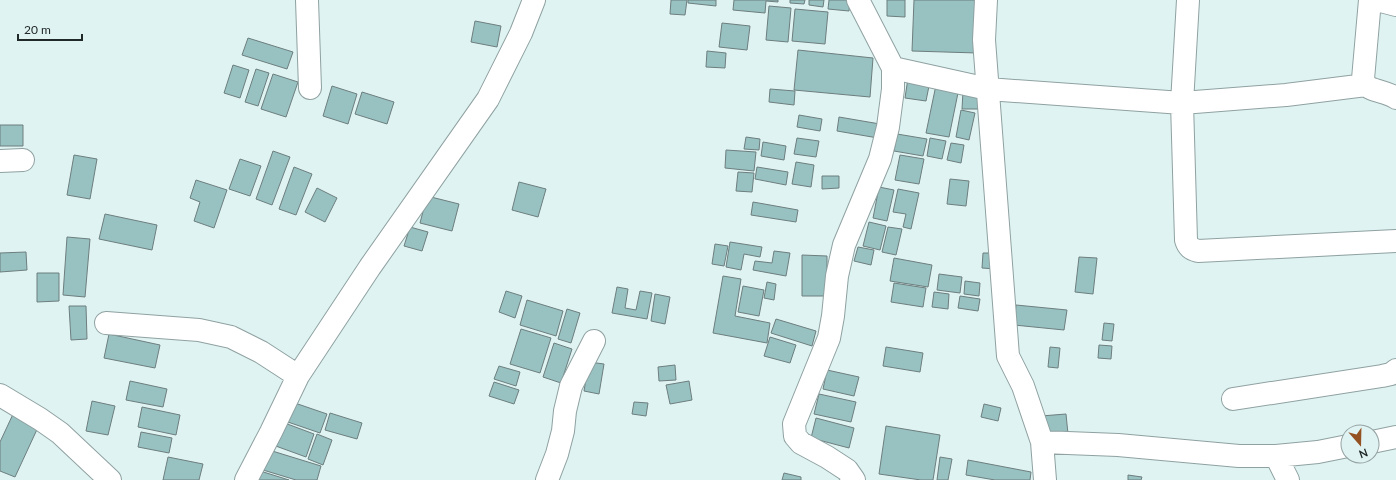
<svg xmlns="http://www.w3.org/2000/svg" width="1396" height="480" font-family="Lato,sans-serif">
	<rect width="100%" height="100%" fill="#e0f3f3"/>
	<path fill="#98c1c2" stroke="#6d7e7e" d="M671 0H687L685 15 670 14Z
		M688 0H716V6L688 3Z
		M734 0H778V2L766 1 765 13 733 10Z
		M790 0H805L804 4 790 3Z
		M809 0H824L823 7 809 5Z
		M829 0H850L849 11 828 9Z
		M887 0H905V17L887 16Z
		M914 0H979L977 53 912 51Z
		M769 6 791 8 788 42 766 40Z
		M795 9 828 12 825 44 792 41Z
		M475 21 501 26 497 47 471 42Z
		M722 23 750 26 747 50 719 47Z
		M248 38 293 52 287 69 242 55Z
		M798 50 873 58 870 97 794 90Z
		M707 51 726 53 725 68 706 67Z
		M233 65 249 70 240 98 224 93Z
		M256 69 269 73 258 106 245 102Z
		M273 74 298 82 286 117 261 109Z
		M908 78 930 81 926 101 905 98Z
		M936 85 959 88 949 137 926 133Z
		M332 86 357 94 348 124 323 116Z
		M770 89 795 91 794 105 769 102Z
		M963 91 980 92V109H962Z
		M362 92 394 102 387 124 355 114Z
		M961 110 975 113 969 140 956 137Z
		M799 115 822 119 820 131 797 127Z
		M839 117 880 124 878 138 837 131Z
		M0 125H23V146H0Z
		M897 134 927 139 923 156 894 151Z
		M746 137 760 139 759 150 744 149Z
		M797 138 819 141 816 157 794 154Z
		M930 138 946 141 942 159 927 156Z
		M763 142 786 146 784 160 761 156Z
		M951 143 964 145 961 163 947 160Z
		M726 150 756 152 754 171 725 168Z
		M273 151 290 157 272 205 256 199Z
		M74 155 97 159 90 199 67 195Z
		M900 155 924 159 919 184 895 180Z
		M240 159 261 166 250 196 229 189Z
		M796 162 814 165 811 187 792 184Z
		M294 167 312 174 296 215 279 209Z
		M757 167 788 172 786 185 755 179Z
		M738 172 754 173 752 192 736 191Z
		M822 176H839V188L822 189Z
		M950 179 969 181 966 206 947 204Z
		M196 180 227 190 214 228 194 221 200 202 190 198Z
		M519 182 546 189 538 217 512 210Z
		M879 187 894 190 887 221 873 218Z
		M317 188 337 198 325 222 305 212Z
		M898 189 919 193 911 229 903 227 906 214 893 212Z
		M427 196 459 204 452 231 420 223Z
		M753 202 798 210 796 222 751 215Z
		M105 214 157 225 152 250 99 239Z
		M869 222 886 226 880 250 863 246Z
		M410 227 428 232 422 251 404 246Z
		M888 227 902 229 896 255 882 252Z
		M67 237 90 239 85 297 63 295Z
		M730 242 762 247 760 257 744 254 741 270 726 267Z
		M715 244 728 246 724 266 712 264Z
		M858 247 874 250 871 265 854 261Z
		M774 251 790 253 786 276 753 270 755 261 772 263Z
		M26 252 27 270 0 272V253Z
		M983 253H996V269L982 268Z
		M802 255 827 256V296H802Z
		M1079 257 1097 258 1093 294 1075 292Z
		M894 258 932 265 928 287 890 281Z
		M37 273H59V301L37 302Z
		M939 274 962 277 960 293 937 290Z
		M723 276 741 279 735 316 770 323 767 343 713 333Z
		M965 281 980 283 979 296 964 294Z
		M767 282 776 284 774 300 764 298Z
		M894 283 926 288 923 307 891 302Z
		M743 286 764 290 759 316 738 312Z
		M617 287 628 289 625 308 636 310 640 291 652 293 647 319 612 313Z
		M506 291 522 296 515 318 499 312Z
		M934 292 949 294 948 309 932 307Z
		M655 294 670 297 665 324 651 321Z
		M960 296 980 299 978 311 958 308Z
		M527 300 563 311 556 336 520 325Z
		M1016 305 1067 310 1064 330 1014 325Z
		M69 306H86L87 339 71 340Z
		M567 309 580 313 571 343 558 339Z
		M776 319 816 331 812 346 771 333Z
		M1104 323 1114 324 1112 341 1102 340Z
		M521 329 551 338 540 373 510 364Z
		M109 334 160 345 155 368 104 358Z
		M770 337 796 345 790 363 764 356Z
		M554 343 572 349 561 383 543 377Z
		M1099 345 1112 346 1111 359 1098 358Z
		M886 347 923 353 920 372 883 366Z
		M1050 347 1060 348 1058 368 1048 367Z
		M589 362 604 364 599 394 584 391Z
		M675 365 676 380 659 381 658 367Z
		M499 366 520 372 516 386 494 379Z
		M827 370 859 377 854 396 823 389Z
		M130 381 167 389 163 407 126 400Z
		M689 381 692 400 670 404 666 385Z
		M494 382 519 390 514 404 489 396Z
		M819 394 856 402 851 422 814 414Z
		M92 401 115 406 108 435 86 431Z
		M289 401 327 414 320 433 282 420Z
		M634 402 648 403 646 416 632 414Z
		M984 404 1001 408 998 421 981 417Z
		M142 407 180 415 176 435 138 427Z
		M14 412 40 423 15 477 0 471V442Z
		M330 413 362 423 357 439 325 430Z
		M1066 414 1068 434 1043 436 1041 416Z
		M816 418 854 428 849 448 811 438Z
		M282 422 314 434 306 457 273 445Z
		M886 426 940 435 933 480H921L879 474Z
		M141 432 172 438 169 453 138 447Z
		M317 434 332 440 323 465 308 459Z
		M269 450 321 466 317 480H296L263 470Z
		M168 457 203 464 199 480H163Z
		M940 457 952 459 948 480H937Z
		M968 460 1031 472 1030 480H995L966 475Z
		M257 470 289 480H254Z
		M784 473 801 477V480H782Z
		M1128 475 1142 477 1141 480H1128Z"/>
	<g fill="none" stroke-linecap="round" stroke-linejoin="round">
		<defs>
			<path id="street" d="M307 0 310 88
				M986 0 984 40 1008 356 1023 386 1042 442 1045 480
				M1188 0 1182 103 1186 240C1188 247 1191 249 1198 251L1396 241
				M1370 0 1363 79C1364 81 1364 83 1366 85 1371 91 1388 92 1396 98
				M1377 0 1396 5
				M893 68 988 89 1182 103 1286 95 1366 85
				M0 161 23 160
				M106 323 199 330 231 337 261 352 298 376
				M0 395 40 419 60 433 110 480
				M1233 399 1382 376 1391 374 1396 370
				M1042 442 1118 445 1239 456H1276L1318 452 1348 446
				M1372 442 1396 437
				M1276 456 1288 480
				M246 480 271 432 298 376 370 267 488 99 521 33 534 0
				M547 480 557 454 563 431 565 411 571 386 594 341
				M854 480 847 470 827 457 801 443 795 436 794 424 829 338 833 316 837 276 844 245 880 159 888 127 893 89V68L858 0"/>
		</defs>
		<use href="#street" stroke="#8fa1a1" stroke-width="24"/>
		<use href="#street" stroke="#fff" stroke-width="22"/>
	</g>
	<g transform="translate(1360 444) rotate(160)"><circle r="19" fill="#e0f3f3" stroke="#94a2a2"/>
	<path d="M0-3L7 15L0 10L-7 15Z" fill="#945121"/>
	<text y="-6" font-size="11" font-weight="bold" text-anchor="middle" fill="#212828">N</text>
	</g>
	<path d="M18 34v6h64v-6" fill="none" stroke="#212828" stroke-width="2"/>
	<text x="24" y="34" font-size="12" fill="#212828" stroke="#e0f3f3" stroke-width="3" paint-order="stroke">20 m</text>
</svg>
